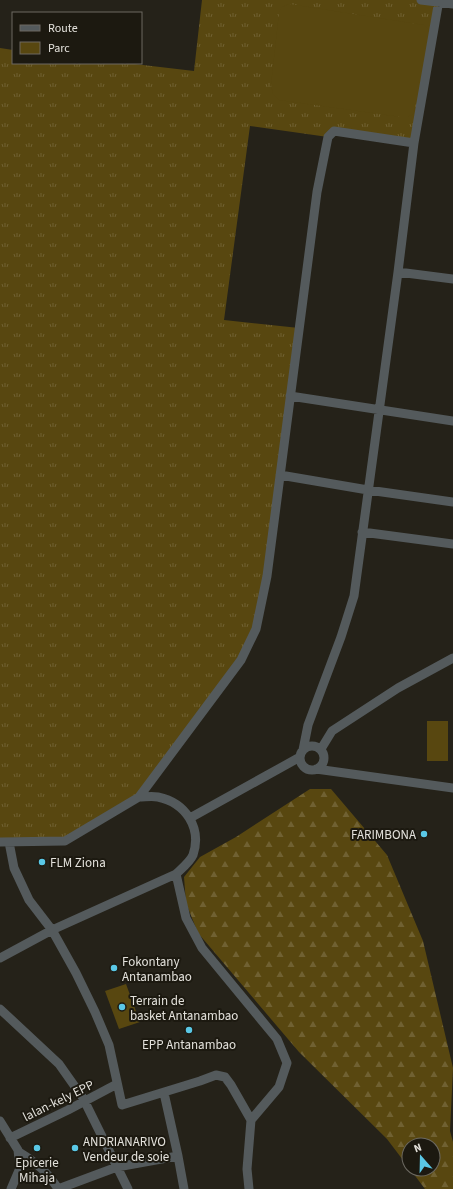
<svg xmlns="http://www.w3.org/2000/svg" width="453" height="1189" font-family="'Source Sans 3',sans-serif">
	<defs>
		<pattern id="grass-tufts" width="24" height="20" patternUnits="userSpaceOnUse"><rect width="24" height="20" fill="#584710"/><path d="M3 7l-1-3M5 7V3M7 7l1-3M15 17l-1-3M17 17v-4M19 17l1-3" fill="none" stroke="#706132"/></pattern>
		<pattern id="forest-firs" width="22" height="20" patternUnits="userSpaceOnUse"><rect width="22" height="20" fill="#584710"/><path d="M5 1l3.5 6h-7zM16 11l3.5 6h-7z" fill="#706132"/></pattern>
	</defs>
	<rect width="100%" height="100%" fill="#252219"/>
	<path fill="url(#grass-tufts)" d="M202 0H421L439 2 414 143 334 131 328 137 250 126 224 320 299 328 256 629 241 660 139 797 65 841 0 842V48L13 50V63H126L194 71Z"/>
	<path fill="url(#forest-firs)" d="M310 789H331L387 855 423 941 453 1068 450 1131 453 1142V1189H425L410 1169H433V1145H409V1168L387 1139 299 1052 198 933 186 903 184 877 200 857 236 837Z"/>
	<path fill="#584710" d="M289 4 424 25 429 30 430 37 424 74 413 114 408 117H401L279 100 273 94 271 85 279 13 282 7Z
		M427 721H448V761H427Z
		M126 984 140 1022 119 1029 105 991Z"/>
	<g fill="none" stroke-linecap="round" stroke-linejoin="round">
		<path stroke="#545a5c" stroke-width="9" d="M421 0 453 4
			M398 272 453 279
			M290 396 453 421
			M280 475 368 490 453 502
			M362 532 453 544
			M300 758a12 12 0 1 1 24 0a12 12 0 1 1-24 0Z
			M321 749 332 731 398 688 453 658
			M303 750 308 725 341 637 354 596 398 272 414 143
			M316 769 453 788
			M139 797C145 797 152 796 158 797 186 803 202 828 193 855 190 862 181 869 176 874L186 918 202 948 277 1039 287 1063 279 1087 251 1120 247 1169 249 1189
			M190 818 300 757
			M0 842 65 841 139 797 241 660 256 629 267 576 317 192 328 137 334 131 414 143 439 0
			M9 842 14 868 29 900 52 930 76 973 95 1012 109 1045 122 1105 200 1081 216 1075 225 1077 231 1085 251 1120
			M0 958 52 930 176 874
			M0 1009 59 1064 83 1098 128 1189
			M164 1093 178 1156 184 1189
			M0 1121 18 1150 20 1168 11 1189
			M10 1138 68 1110 117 1084
			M19 1152C34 1161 49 1173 58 1189
			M58 1189 117 1167 178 1156"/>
	</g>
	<g fill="#5ac8e6" stroke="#1c1910" stroke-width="1.5">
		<circle cx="424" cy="834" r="4"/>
		<circle cx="42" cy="862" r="4"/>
		<circle cx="114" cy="968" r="4"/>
		<circle cx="122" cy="1007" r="4"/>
		<circle cx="189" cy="1030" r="4"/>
		<circle cx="37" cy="1148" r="4"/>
		<circle cx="75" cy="1148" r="4"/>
	</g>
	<g text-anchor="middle" stroke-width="4" stroke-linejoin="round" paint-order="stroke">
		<g font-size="13" fill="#e3e1db" stroke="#1c1910" text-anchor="start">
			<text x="416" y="839" text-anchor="end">FARIMBONA</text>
			<text x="50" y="867">FLM Ziona</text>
			<text x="122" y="966">Fokontany<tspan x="122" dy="15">Antanambao</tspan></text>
			<text x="130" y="1005">Terrain de<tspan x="130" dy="15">basket Antanambao</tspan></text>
			<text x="189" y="1049" text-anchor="middle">EPP Antanambao</text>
			<text x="83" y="1146">ANDRIANARIVO<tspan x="83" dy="15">Vendeur de soie</tspan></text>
			<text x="37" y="1167" text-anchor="middle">Epicerie<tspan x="37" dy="15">Mihaja</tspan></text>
		</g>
		<g font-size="13" fill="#e3e1db" stroke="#1c1910">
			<text transform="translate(58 1100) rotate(-26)" y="5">lalan-kely EPP</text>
		</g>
	</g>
	<rect x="12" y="12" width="130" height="52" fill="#1c1910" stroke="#6c6961"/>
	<rect x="20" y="25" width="20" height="6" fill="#545a5c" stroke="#6c6961"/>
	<text x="48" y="32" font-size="12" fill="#e3e1db">Route</text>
	<rect x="20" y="42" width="20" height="12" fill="#584710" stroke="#6c6961"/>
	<text x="48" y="52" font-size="12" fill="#e3e1db">Parc</text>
	<g transform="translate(421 1157) rotate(340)"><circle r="19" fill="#1c1910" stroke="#6c6961"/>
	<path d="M0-3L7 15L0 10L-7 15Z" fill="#5ac8e6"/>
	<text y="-6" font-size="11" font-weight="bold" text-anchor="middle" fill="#e3e1db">N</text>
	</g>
</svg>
